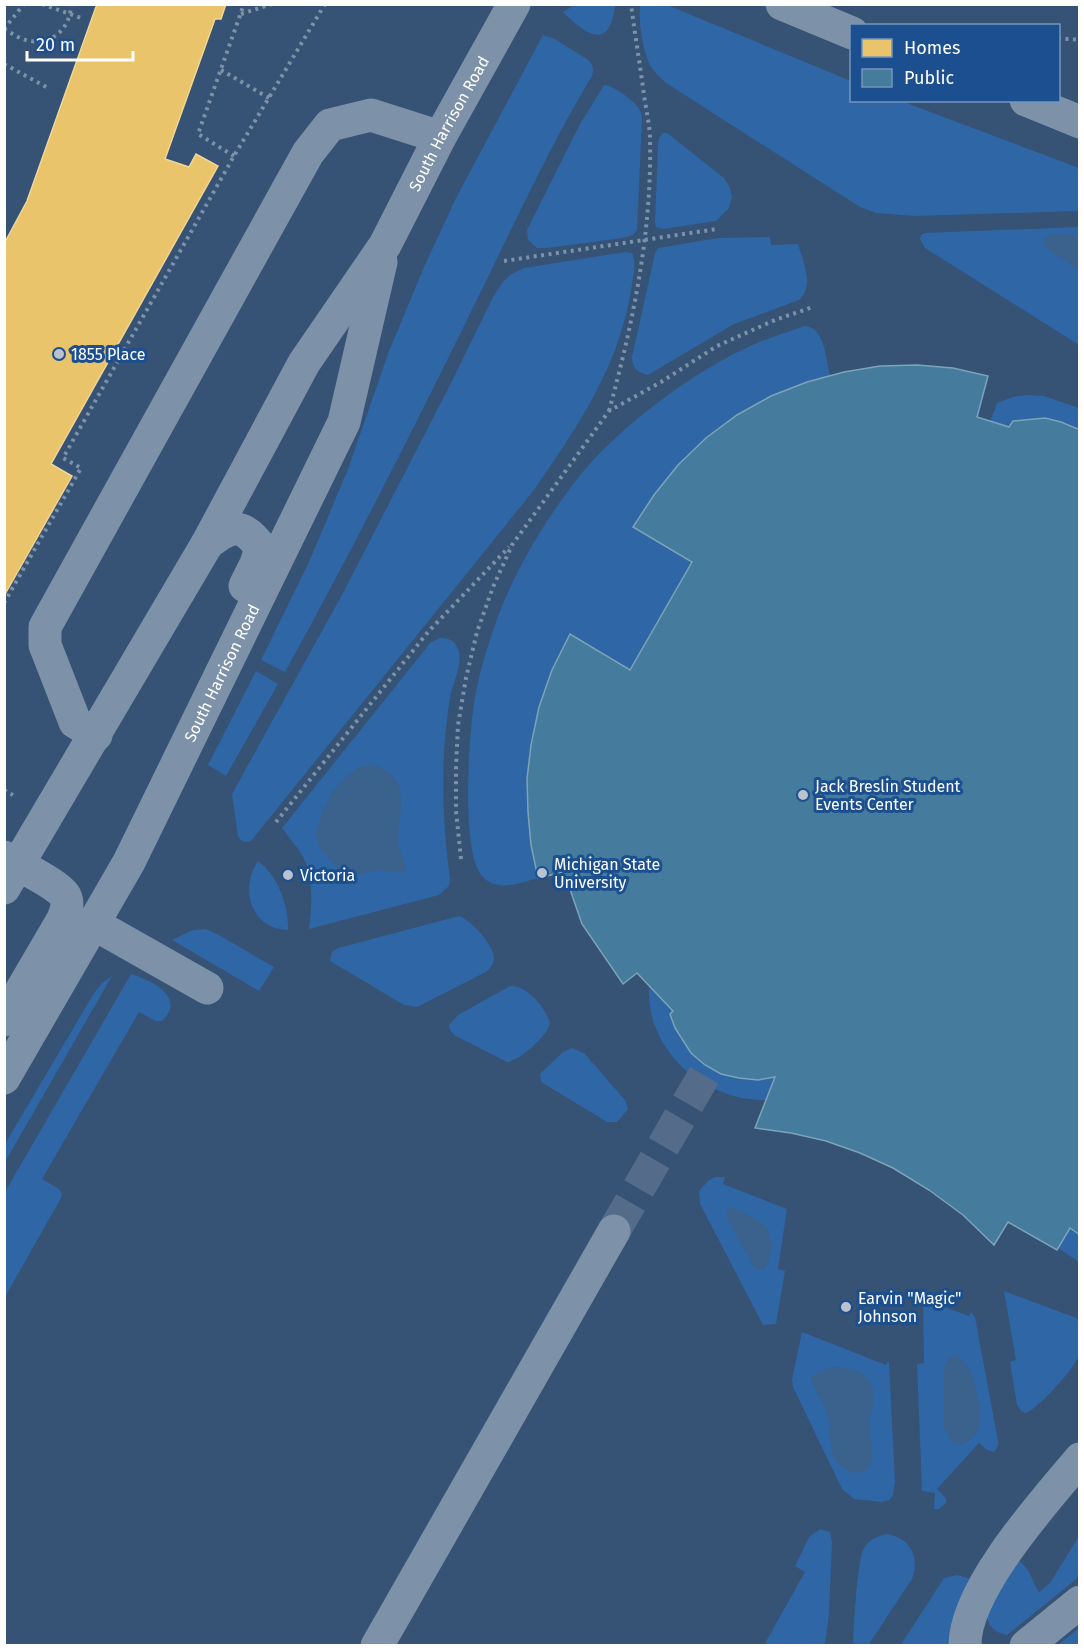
<svg xmlns="http://www.w3.org/2000/svg" width="1084" height="1650" font-family="'Fira Sans',sans-serif">
	<rect width="100%" height="100%" fill="#365274"/>
	<path fill="#2f66a5" d="M576 4 615 5C610 51 587 36 563 12Z
		M640 5H667L851 81 852 100 901 101 1079 168V211L915 216 876 213 860 207 666 83C660 77 654 72 650 65 643 52 638 19 640 5Z
		M543 35 555 39 587 59C593 64 594 68 592 76 544 156 506 242 464 326 407 442 348 558 285 672L261 660 309 562 348 469 389 351 424 267 456 198Z
		M604 85C613 85 636 102 640 110 641 112 642 117 642 120L637 230 633 235 623 238 547 248H537L528 240 527 230 580 124Z
		M663 133H667L724 178 730 188 732 197 729 208 716 221 664 229 656 227 655 222 658 144 659 138Z
		M1079 227V345L925 248 920 239 921 235 924 233Z
		M770 237 771 245 798 244C803 262 815 286 799 300L734 324 648 375C638 373 632 368 632 357L655 253 658 248 718 238Z
		M625 252 632 253C637 262 633 275 632 285 620 365 579 425 534 490L251 841C245 843 242 842 238 837L232 794 238 783 343 593 452 381 492 299 502 283 511 274 524 268Z
		M804 326C825 326 826 360 830 376 739 400 683 449 633 526L692 562 630 670 570 635C525 722 519 783 538 878 520 883 497 893 482 876 461 852 469 742 473 710 477 680 486 650 496 622 514 572 542 525 574 483 615 429 694 370 757 343 772 337 788 332 804 326Z
		M1028 395 1044 396 1079 408V430C1059 417 1036 417 1014 421L1009 427 990 422 997 403 1013 397Z
		M440 638C448 638 455 640 458 649 464 663 452 684 450 698 440 759 442 819 450 879L449 886 439 895 309 929C312 904 314 878 302 855 296 845 288 837 282 828L431 642Z
		M256 671 278 684 226 776 208 765Z
		M258 861C278 875 289 907 288 930 251 930 239 888 258 861Z
		M459 916C471 920 496 947 494 960 493 965 490 968 486 972L417 1007 404 1005 330 961 332 952 338 948Z
		M206 929 217 934 274 967 259 991 172 940 193 930Z
		M131 974C152 980 187 998 162 1021H155L139 1012 42 1179 59 1189 62 1194 61 1198 5 1297V1192Z
		M112 976 5 1162V1144L94 993 102 983Z
		M510 986C527 985 546 1008 550 1023 548 1036 519 1061 507 1062L454 1035 450 1030 449 1025 458 1015Z
		M649 987 673 1011 670 1015C687 1063 725 1085 775 1077L766 1100C704 1101 646 1051 649 987Z
		M572 1048 584 1053 625 1100 628 1109 617 1122H607L541 1082 540 1074 543 1071 563 1052Z
		M715 1177H725L723 1184 787 1209 778 1269 785 1271 776 1324 763 1325 700 1204 699 1191 708 1181Z
		M1070 1228 1079 1235V1262L1058 1248Z
		M1004 1291 1079 1319C1080 1330 1081 1342 1080 1353 1077 1366 1039 1408 1026 1413L1021 1411 1017 1405 1010 1362 1016 1360Z
		M923 1299 969 1316 971 1312 975 1317 998 1441V1446L994 1452 987 1450 979 1443 937 1489 946 1498V1503L939 1509H934L935 1493 922 1491 917 1364 924 1363Z
		M802 1332 886 1365 888 1361 889 1362 895 1481 893 1496 889 1500 882 1502 854 1499 842 1489 793 1387 792 1379Z
		M820 1529 830 1532 832 1542 829 1614 825 1645H764L805 1572 795 1566 809 1537Z
		M887 1534C911 1538 920 1558 912 1579L869 1644 855 1645 853 1642C854 1624 857 1560 864 1548 870 1539 877 1536 887 1534Z
		M1079 1536V1577L1007 1635C993 1632 986 1625 987 1611L1015 1560C1029 1564 1032 1581 1039 1592L1050 1583Z
		M957 1575 971 1579 952 1645 900 1646 944 1578Z
		M1079 1628V1645H1058Z"/>
	<path fill="#3b618d" d="M1052 234 1079 235V270L1051 252 1044 244 1045 238Z
		M375 765C381 769 391 773 395 779 407 798 397 820 398 841 399 852 406 861 406 873L377 870 359 875 336 866 319 847 316 834 322 812 334 789 358 767Z
		M731 1207C751 1217 773 1222 771 1248 770 1257 769 1264 763 1270H758L753 1265 727 1218 728 1208Z
		M956 1356C968 1363 972 1374 975 1387 981 1411 987 1431 962 1445L952 1442 944 1427V1367L950 1357Z
		M833 1367C854 1368 874 1372 874 1399 874 1406 870 1413 869 1421 869 1435 881 1479 853 1472 846 1470 839 1465 835 1459 828 1445 831 1428 827 1414 823 1402 816 1392 811 1381L812 1376 818 1372Z"/>
	<path fill="#e9c46a" stroke="#f0d697" stroke-width="1.5" d="M97 4H226L221 19H215L165 159 189 167 196 154 218 166 51 464 72 476 4 596V244L27 201Z"/>
	<path fill="#457b9d" stroke="#7da3ba" stroke-width="1.5" d="M917 365 953 368 988 376 977 417 1009 427 1013 421 1045 418 1061 422 1080 430V1235L1070 1228 1057 1250 1008 1222 994 1245 963 1215 929 1190 893 1168 860 1153 826 1141 791 1133 755 1128 775 1077 758 1080 739 1078 721 1074 705 1065 691 1053 675 1028 670 1014 673 1011 637 973 623 984 582 924 564 872 538 878 531 845 528 812 527 779 531 745 539 707 552 670 570 634 630 670 692 562 633 527 654 495 678 465 706 438 737 415 771 396 807 382 844 372 880 366Z"/>
	<g fill="none" stroke-linecap="round" stroke-linejoin="round">
		<path stroke="#546c89" stroke-width="33" stroke-dasharray="33 16" stroke-linecap="butt" d="M614 1231 709 1067"/>
		<path stroke="#7d92a8" stroke-width="4" stroke-dasharray="3 4.5" stroke-linecap="butt" d="M42 4 84 19
			M241 14 272 4
			M4 29C13 34 21 40 31 41 54 45 71 26 71 4
			M4 29 24 4
			M1058 38 1080 40
			M4 64 50 89
			M221 70 269 98
			M234 156 198 134 244 4
			M504 261 717 229
			M609 411C633 323 652 232 650 140 650 125 646 110 644 95 640 65 635 35 631 4
			M4 603 81 468 63 458 234 156 325 4
			M4 790 13 795
			M276 822 428 632 509 547
			M461 859 456 811V768L458 725 466 678 477 632 493 587 512 545 609 411 661 382 717 346 775 320 813 307"/>
		<g stroke="#7d92a8" stroke-width="33">
			<path d="M782 4 852 33"/>
			<path d="M1026 100 1080 122"/>
			<path d="M207 544C230 526 242 521 261 548L256 564 245 586"/>
			<path d="M96 735 75 722 45 645V627L308 153 330 125 371 115 440 137"/>
			<path d="M4 857C16 864 61 886 65 896 69 904 66 911 63 919L4 1020"/>
			<path id="s1" d="M4 888 207 544 304 363 385 245 440 137 514 4"/>
			<path d="M94 924 207 988"/>
			<path id="s2" d="M4 1078 129 862 344 422 381 262"/>
			<path d="M377 1646 614 1231"/>
			<path d="M965 1646C964 1590 1044 1502 1080 1459"/>
			<path d="M1026 1646 1080 1602"/>
		</g>
	</g>
	<g fill="#b9c2ce" stroke="#1b4f8f" stroke-width="2">
		<circle cx="59" cy="354" r="6"/>
		<circle cx="803" cy="795" r="6"/>
		<circle cx="542" cy="873" r="6"/>
		<circle cx="288" cy="875" r="6"/>
		<circle cx="846" cy="1307" r="6"/>
	</g>
	<g text-anchor="middle" stroke-width="6" stroke-linejoin="round" paint-order="stroke">
		<g font-size="16" fill="#fff" stroke="#1b4f8f">
			<text dy="6" stroke="none"><textPath href="#s1" startOffset="885">South Harrison Road</textPath></text>
			<text dy="6" stroke="none"><textPath href="#s2" startOffset="460">South Harrison Road</textPath></text>
		</g>
		<g font-size="16" fill="#fff" stroke="#1b4f8f" text-anchor="start">
			<text x="71" y="360">1855 Place</text>
			<text x="815" y="792">Jack Breslin Student<tspan x="815" dy="18">Events Center</tspan></text>
			<text x="554" y="870">Michigan State<tspan x="554" dy="18">University</tspan></text>
			<text x="300" y="881">Victoria</text>
			<text x="858" y="1304">Earvin "Magic"<tspan x="858" dy="18">Johnson</tspan></text>
		</g>
	</g>
	<rect width="1084" height="1650" fill="none" stroke="#ffffff" stroke-width="12"/>
	<rect x="850" y="24" width="210" height="78" fill="#1b4f8f" stroke="#7695bc" stroke-width="1.5"/>
	<rect x="862" y="39" width="30" height="18" fill="#e9c46a" stroke="#7695bc" stroke-width="1.5"/>
	<text x="904" y="54" font-size="18" fill="#ffffff">Homes</text>
	<rect x="862" y="69" width="30" height="18" fill="#457b9d" stroke="#7695bc" stroke-width="1.5"/>
	<text x="904" y="84" font-size="18" fill="#ffffff">Public</text>
	<path d="M27 51v9h106v-9" fill="none" stroke="#ffffff" stroke-width="3"/>
	<text x="36" y="51" font-size="18" fill="#ffffff" stroke="#1b4f8f" stroke-width="4.5" paint-order="stroke">20 m</text>
</svg>
